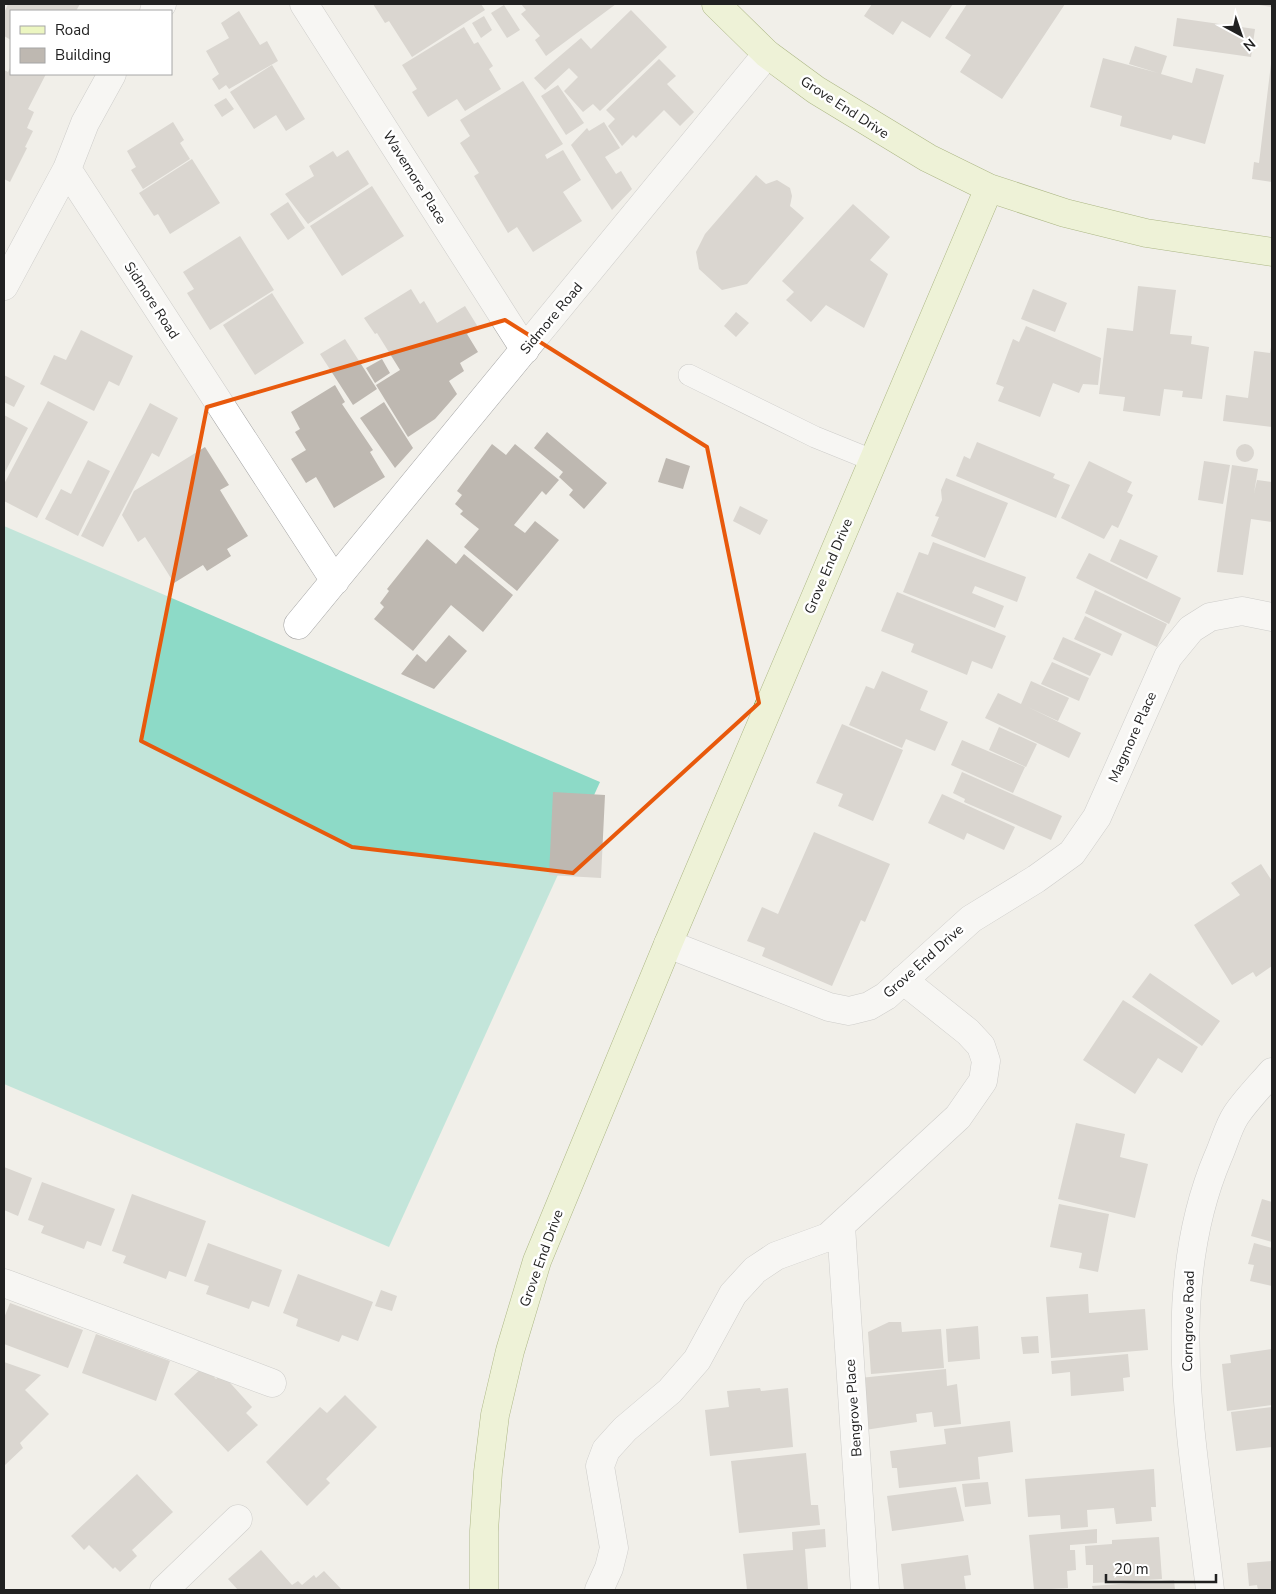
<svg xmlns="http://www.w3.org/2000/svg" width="1276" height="1594" font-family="'Nunito Sans',sans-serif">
	<rect width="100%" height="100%" fill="#f1efe9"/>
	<path fill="#8ddac7" d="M4 526 600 782 389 1247 4 1084Z"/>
	<path fill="#beb8b1" d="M8 4H80L76 11H11V40L4 36V13Z
		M373 4H481L485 10 412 57 389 21 385 23Z
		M521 4H616L546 56 535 40 540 36 521 14 526 10Z
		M872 4H953L930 38 902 21 893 35 864 16Z
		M967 4H1065L1002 99 960 72 971 55 945 38Z
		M1259 4H1272V7L1259 5Z
		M504 5 520 30 507 38 491 13Z
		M631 10 667 47 600 111 593 104 583 112 564 91 578 77 569 68 545 90 534 78 581 38 591 49Z
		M239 11 260 45 267 41 278 61 229 89 226 85 219 90 212 79 219 74 206 51 229 38 221 23Z
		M484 16 492 30 481 38 472 23Z
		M1177 18 1255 29 1251 57 1173 46Z
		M464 27 474 44 478 42 493 66 489 69 501 89 465 111 457 99 428 117 412 92 417 89 402 65Z
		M1135 46 1167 56 1161 74 1192 83 1196 68 1224 75 1205 144 1173 135 1171 140 1120 126 1122 116 1090 107 1103 58 1158 73 1129 64Z
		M659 59 676 76 667 84 694 112 680 126 664 110 636 138 633 135 622 146 608 126 615 119 606 110Z
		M1271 64H1272V182L1252 179 1254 162 1259 163Z
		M272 65 305 119 286 131 276 115 254 129 230 92Z
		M11 66V74H46L28 109 34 112 27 128 33 131 25 147 27 148 10 182 4 179V70L8 72Z
		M523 81 563 144 545 155 547 159 563 150 581 180 563 192 582 221 533 252 517 227 508 233 474 176 479 173 460 143 470 136 460 120Z
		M558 85 584 123 566 135 541 96Z
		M226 98 234 109 222 117 214 105Z
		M173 122 184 140 180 143 190 159 143 189 131 170 136 167 127 151Z
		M604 122 620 148 605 157 616 174 621 171 632 189 612 210 571 145 587 128 589 131Z
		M348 150 369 184 308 224 285 194 314 176 309 166 333 151 337 157Z
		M192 159 220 203 170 234 158 214 154 216 139 193Z
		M756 175 766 184 777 180 790 188 792 196 790 206 804 218 747 284 722 290 699 269 696 252 705 234Z
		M372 186 404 236 342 276 310 226Z
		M288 202 305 228 288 240 270 214Z
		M853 204 890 237 870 260 888 274 864 328 826 305 811 322 786 300 794 292 782 281Z
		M240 236 274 290 210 330 187 293 194 289 183 272Z
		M1138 286 1176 290 1170 334 1192 336 1191 344 1209 347 1202 399 1182 397 1183 391 1164 389 1160 416 1123 411 1125 397 1099 394 1107 328 1133 331Z
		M411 289 420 304 424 301 437 323 465 306 478 327 467 334 478 352 460 363 464 371 449 381 457 394 435 419 408 437 376 385 400 370 377 333 375 334 364 318Z
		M1033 289 1067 303 1055 332 1021 319Z
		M272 293 304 343 255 375 223 325Z
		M736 312 749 323 736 337 724 326Z
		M1026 326 1101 358 1098 385 1083 384 1079 393 1053 383 1040 417 998 401 1004 387 996 384 1013 339 1019 342Z
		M81 330 133 356 119 386 109 381 94 411 40 384 54 355 66 360Z
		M345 339 377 389 353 405 320 354Z
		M1271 347 1272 427 1223 421 1226 395 1248 398 1254 351 1270 353Z
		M382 359 390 373 375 383 366 368Z
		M4 375 25 386 14 407 4 402Z
		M335 385 345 402 342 404 373 450 370 452 385 477 334 508 316 477 306 483 291 459 306 450 295 432 300 429 291 412Z
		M48 401 88 422 37 518 4 501V484Z
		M384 402 413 448 395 468 360 418Z
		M150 403 178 418 159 457 152 453 103 547 81 536Z
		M4 415 28 428 4 474Z
		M547 432 607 483 584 509 569 495 573 490 559 477 563 472 534 448Z
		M977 442 1055 474 1053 478 1070 485 1056 518 956 476 964 456 970 459Z
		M1236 453a9 9 0 1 1 18 0a9 9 0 1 1-18 0Z
		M492 444 506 455 515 444 559 480 546 495 542 491 514 525 525 533 535 521 559 540 517 591 464 547 479 529 460 514 463 511 455 504 462 495 457 491Z
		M205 447 229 485 220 490 248 536 227 549 231 556 207 571 203 565 174 583 145 537 138 542 122 515 134 491Z
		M666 458 690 466 683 489 658 482Z
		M88 460 110 471 78 536 45 519 61 489 71 494Z
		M1089 461 1132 482 1127 492 1133 495 1118 528 1112 525 1104 539 1061 518Z
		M1204 461 1230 465 1223 504 1198 500Z
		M1232 465 1258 469 1254 493 1257 480 1272 482V522L1251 519 1243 575 1217 572Z
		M946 478 1008 503 985 558 931 536 939 517 935 516 942 500 941 490Z
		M740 506 768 520 760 535 733 521Z
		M427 539 456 564 464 554 513 595 483 632 451 605 413 651 374 619 384 607 380 603 389 591 387 589Z
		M1120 539 1158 556 1147 579 1110 561Z
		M933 542 1026 577 1017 602 975 586 972 593 1004 606 995 628 903 592 919 552 928 555Z
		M1089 553 1181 598 1169 624 1076 578Z
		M1095 590 1167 624 1157 647 1085 613Z
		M897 592 1006 636 992 669 972 661 967 675 911 652 914 644 881 631Z
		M1085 616 1122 634 1112 656 1074 639Z
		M449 635 467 651 434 689 401 674 417 654 426 662Z
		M1063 637 1101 654 1090 676 1053 659Z
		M1052 662 1089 678 1079 701 1041 684Z
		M882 671 928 691 920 710 948 722 935 751 906 739 902 748 849 725 866 686 874 689Z
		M1031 681 1069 698 1058 721 1028 707 1081 733 1069 758 985 718 998 693 1021 704Z
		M842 724 903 750 873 821 838 806 843 794 816 783Z
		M999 727 1037 744 1026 767 989 750Z
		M962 740 1025 767 1013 793 951 765Z
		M962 772 1062 816 1051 840 964 802 965 799 953 793Z
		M553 792 605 795 601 878 549 875Z
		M942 794 1015 827 1004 850 967 833 964 840 928 823Z
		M814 832 890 864 865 922 861 920 832 986 762 956 765 948 747 941 762 907 778 914Z
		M1261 864 1272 881V966L1256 977 1253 972 1232 985 1194 925 1240 895 1231 883Z
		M1150 973 1220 1021 1202 1046 1132 997Z
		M1123 1000 1198 1047 1182 1073 1158 1058 1135 1094 1083 1060Z
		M1076 1123 1125 1134 1120 1157 1148 1164 1135 1218 1058 1199Z
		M4 1167 32 1178 18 1216 4 1210Z
		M42 1182 115 1209 101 1246 87 1241 84 1249 41 1233 44 1226 28 1220Z
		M132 1194 206 1221 186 1277 169 1271 166 1279 123 1263 126 1256 112 1251Z
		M1262 1199 1272 1202V1242L1251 1236Z
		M1059 1204 1109 1214 1098 1272 1079 1268 1082 1253 1050 1247Z
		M208 1243 282 1270 269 1307 252 1301 249 1309 206 1294 209 1286 194 1281Z
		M1254 1243 1272 1248V1286L1250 1281 1254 1265 1248 1264Z
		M298 1274 373 1302 358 1341 342 1335 339 1342 296 1326 298 1319 283 1313Z
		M381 1290 397 1296 392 1311 375 1306Z
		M1088 1294 1089 1313 1145 1309 1148 1350 1051 1358 1046 1297Z
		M10 1303 83 1330 68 1368 4 1344V1318Z
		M889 1322H901L902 1332 941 1329 944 1368 871 1374 868 1332Z
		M978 1326 980 1359 948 1362 946 1329Z
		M96 1334 170 1361 156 1401 82 1373Z
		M1038 1336 1039 1353 1023 1354 1021 1337Z
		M1272 1349V1405L1227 1411 1222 1364 1231 1363 1230 1355Z
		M1128 1354 1130 1377 1123 1378 1124 1391 1071 1396 1070 1372 1052 1374 1051 1361Z
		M4 1362 41 1375 25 1390 49 1414 20 1443 23 1448 4 1466Z
		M204 1366 216 1379 222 1374 252 1407 246 1413 258 1425 228 1452 174 1394Z
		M946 1369 947 1386 957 1384 961 1424 934 1427 932 1412 916 1414 917 1422 865 1430 860 1378Z
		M760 1388 761 1391 788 1388 793 1447 710 1456 705 1410 729 1407 727 1391Z
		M345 1395 377 1427 326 1479 330 1483 307 1506 266 1462 320 1407 327 1413Z
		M1272 1407V1447L1236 1451 1231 1412Z
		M1010 1421 1013 1452 978 1457 980 1479 899 1488 897 1468H892L890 1451 946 1444 944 1429Z
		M806 1453 811 1505H818L820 1525 739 1533 731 1461Z
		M1154 1469 1156 1507H1151L1152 1521 1116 1524 1114 1508 1087 1510 1088 1527 1061 1529 1060 1515 1028 1517 1025 1479Z
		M137 1474 173 1512 132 1550 137 1556 120 1572 115 1567 113 1569 89 1545 84 1550 71 1536Z
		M988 1482 991 1504 965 1507 962 1484Z
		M956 1487 964 1521 892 1531 887 1496Z
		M825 1529 826 1547 805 1549 808 1590H747L743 1554 793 1550 792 1532Z
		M1097 1529V1543L1070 1545V1550H1075L1076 1570 1067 1571 1068 1588 1034 1590 1029 1535Z
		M1159 1537 1162 1579 1093 1583V1565H1086L1085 1546 1112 1544V1540Z
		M261 1550 292 1585 298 1581 302 1585 314 1575 316 1578 324 1571 342 1590H238L228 1579Z
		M968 1555 971 1575 964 1576 966 1590H904L901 1564Z
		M1272 1561V1590H1258L1257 1585 1249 1586 1247 1563Z
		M1174 1580 1175 1590H1093L1092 1586Z"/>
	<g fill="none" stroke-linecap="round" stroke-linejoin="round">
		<defs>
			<path id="lane" d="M689 375 815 437 872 460"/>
			<path id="street" d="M304 4 525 350
				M154 11 162 4
				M67 169 335 581
				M4 286 67 169 85 123 112 74
				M298 625 767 54
				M668 944 829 1007 849 1011 869 1006 886 996 971 919 1036 879 1072 853 1097 817 1168 657 1191 629 1210 617 1242 611 1272 617
				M841 1226 865 1590
				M4 1283 272 1383
				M164 1590 238 1519
				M599 1590 609 1568 614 1548 600 1466 606 1450 625 1429 670 1391 697 1360 733 1294 755 1270 776 1256 828 1237 958 1117 983 1081 986 1061 981 1046 968 1032 903 980
				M1210 1590C1194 1448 1160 1294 1218 1157 1224 1144 1228 1127 1236 1115 1246 1100 1260 1086 1272 1072"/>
			<path id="secondary" d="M716 4 767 54 816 90 928 158 989 188 1065 213 1146 233 1272 252
				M484 1590V1531L488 1472 495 1415 510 1351 537 1261 668 944 989 188"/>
		</defs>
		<use href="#lane" stroke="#a5a5a5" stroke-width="22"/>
		<use href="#street" stroke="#a5a5a5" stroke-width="29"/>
		<use href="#secondary" stroke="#5a740d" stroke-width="29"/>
		<use href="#lane" stroke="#fff" stroke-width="21"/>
		<use href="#street" stroke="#fff" stroke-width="28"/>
		<use href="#secondary" stroke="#ecf6c1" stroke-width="28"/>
	</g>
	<path d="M0 0H1276V1594H0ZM505 320 707 447 759 703 573 873 352 847 141 741 207 407Z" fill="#f1efe9" fill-opacity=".55" fill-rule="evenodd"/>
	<path fill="none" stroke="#e8590c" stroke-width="4" stroke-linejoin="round" d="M505 320 707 447 759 703 573 873 352 847 141 741 207 407Z"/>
	<g text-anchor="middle" stroke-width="5" stroke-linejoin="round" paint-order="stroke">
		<g font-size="14" fill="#212121" stroke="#fff">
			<text transform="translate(845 107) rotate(33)" y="5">Grove End Drive</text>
			<text transform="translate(415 177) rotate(58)" y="5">Wavemore Place</text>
			<text transform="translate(152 300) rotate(57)" y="5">Sidmore Road</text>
			<text transform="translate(551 318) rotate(-50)" y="5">Sidmore Road</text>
			<text transform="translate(828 566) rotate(-67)" y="5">Grove End Drive</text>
			<text transform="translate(1132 737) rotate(-66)" y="5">Magmore Place</text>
			<text transform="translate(923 961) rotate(-42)" y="5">Grove End Drive</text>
			<text transform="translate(541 1258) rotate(-70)" y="5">Grove End Drive</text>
			<text transform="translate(1188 1321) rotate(-89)" y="5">Corngrove Road</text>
			<text transform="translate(853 1408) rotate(-94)" y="5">Bengrove Place</text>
		</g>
	</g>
	<rect width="1276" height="1594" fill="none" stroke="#212121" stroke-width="10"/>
	<rect x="10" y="10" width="162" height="65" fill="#ffffff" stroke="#a6a6a6"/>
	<rect x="20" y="26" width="25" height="8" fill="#ecf6c1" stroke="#a6a6a6"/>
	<text x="55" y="35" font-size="15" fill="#212121">Road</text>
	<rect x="20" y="48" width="25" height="15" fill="#beb8b1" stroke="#a6a6a6"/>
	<text x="55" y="60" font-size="15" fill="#212121">Building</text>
	<g transform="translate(1241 35) rotate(140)" stroke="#ffffff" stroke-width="4" paint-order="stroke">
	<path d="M0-4L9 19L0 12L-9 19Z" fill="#212121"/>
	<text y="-8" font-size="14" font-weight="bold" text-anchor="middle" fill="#212121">N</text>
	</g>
	<path d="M1106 1574v8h110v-8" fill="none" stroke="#212121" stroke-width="2.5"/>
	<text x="1114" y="1574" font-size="15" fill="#212121" stroke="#ffffff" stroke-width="4" paint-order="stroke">20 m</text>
</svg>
